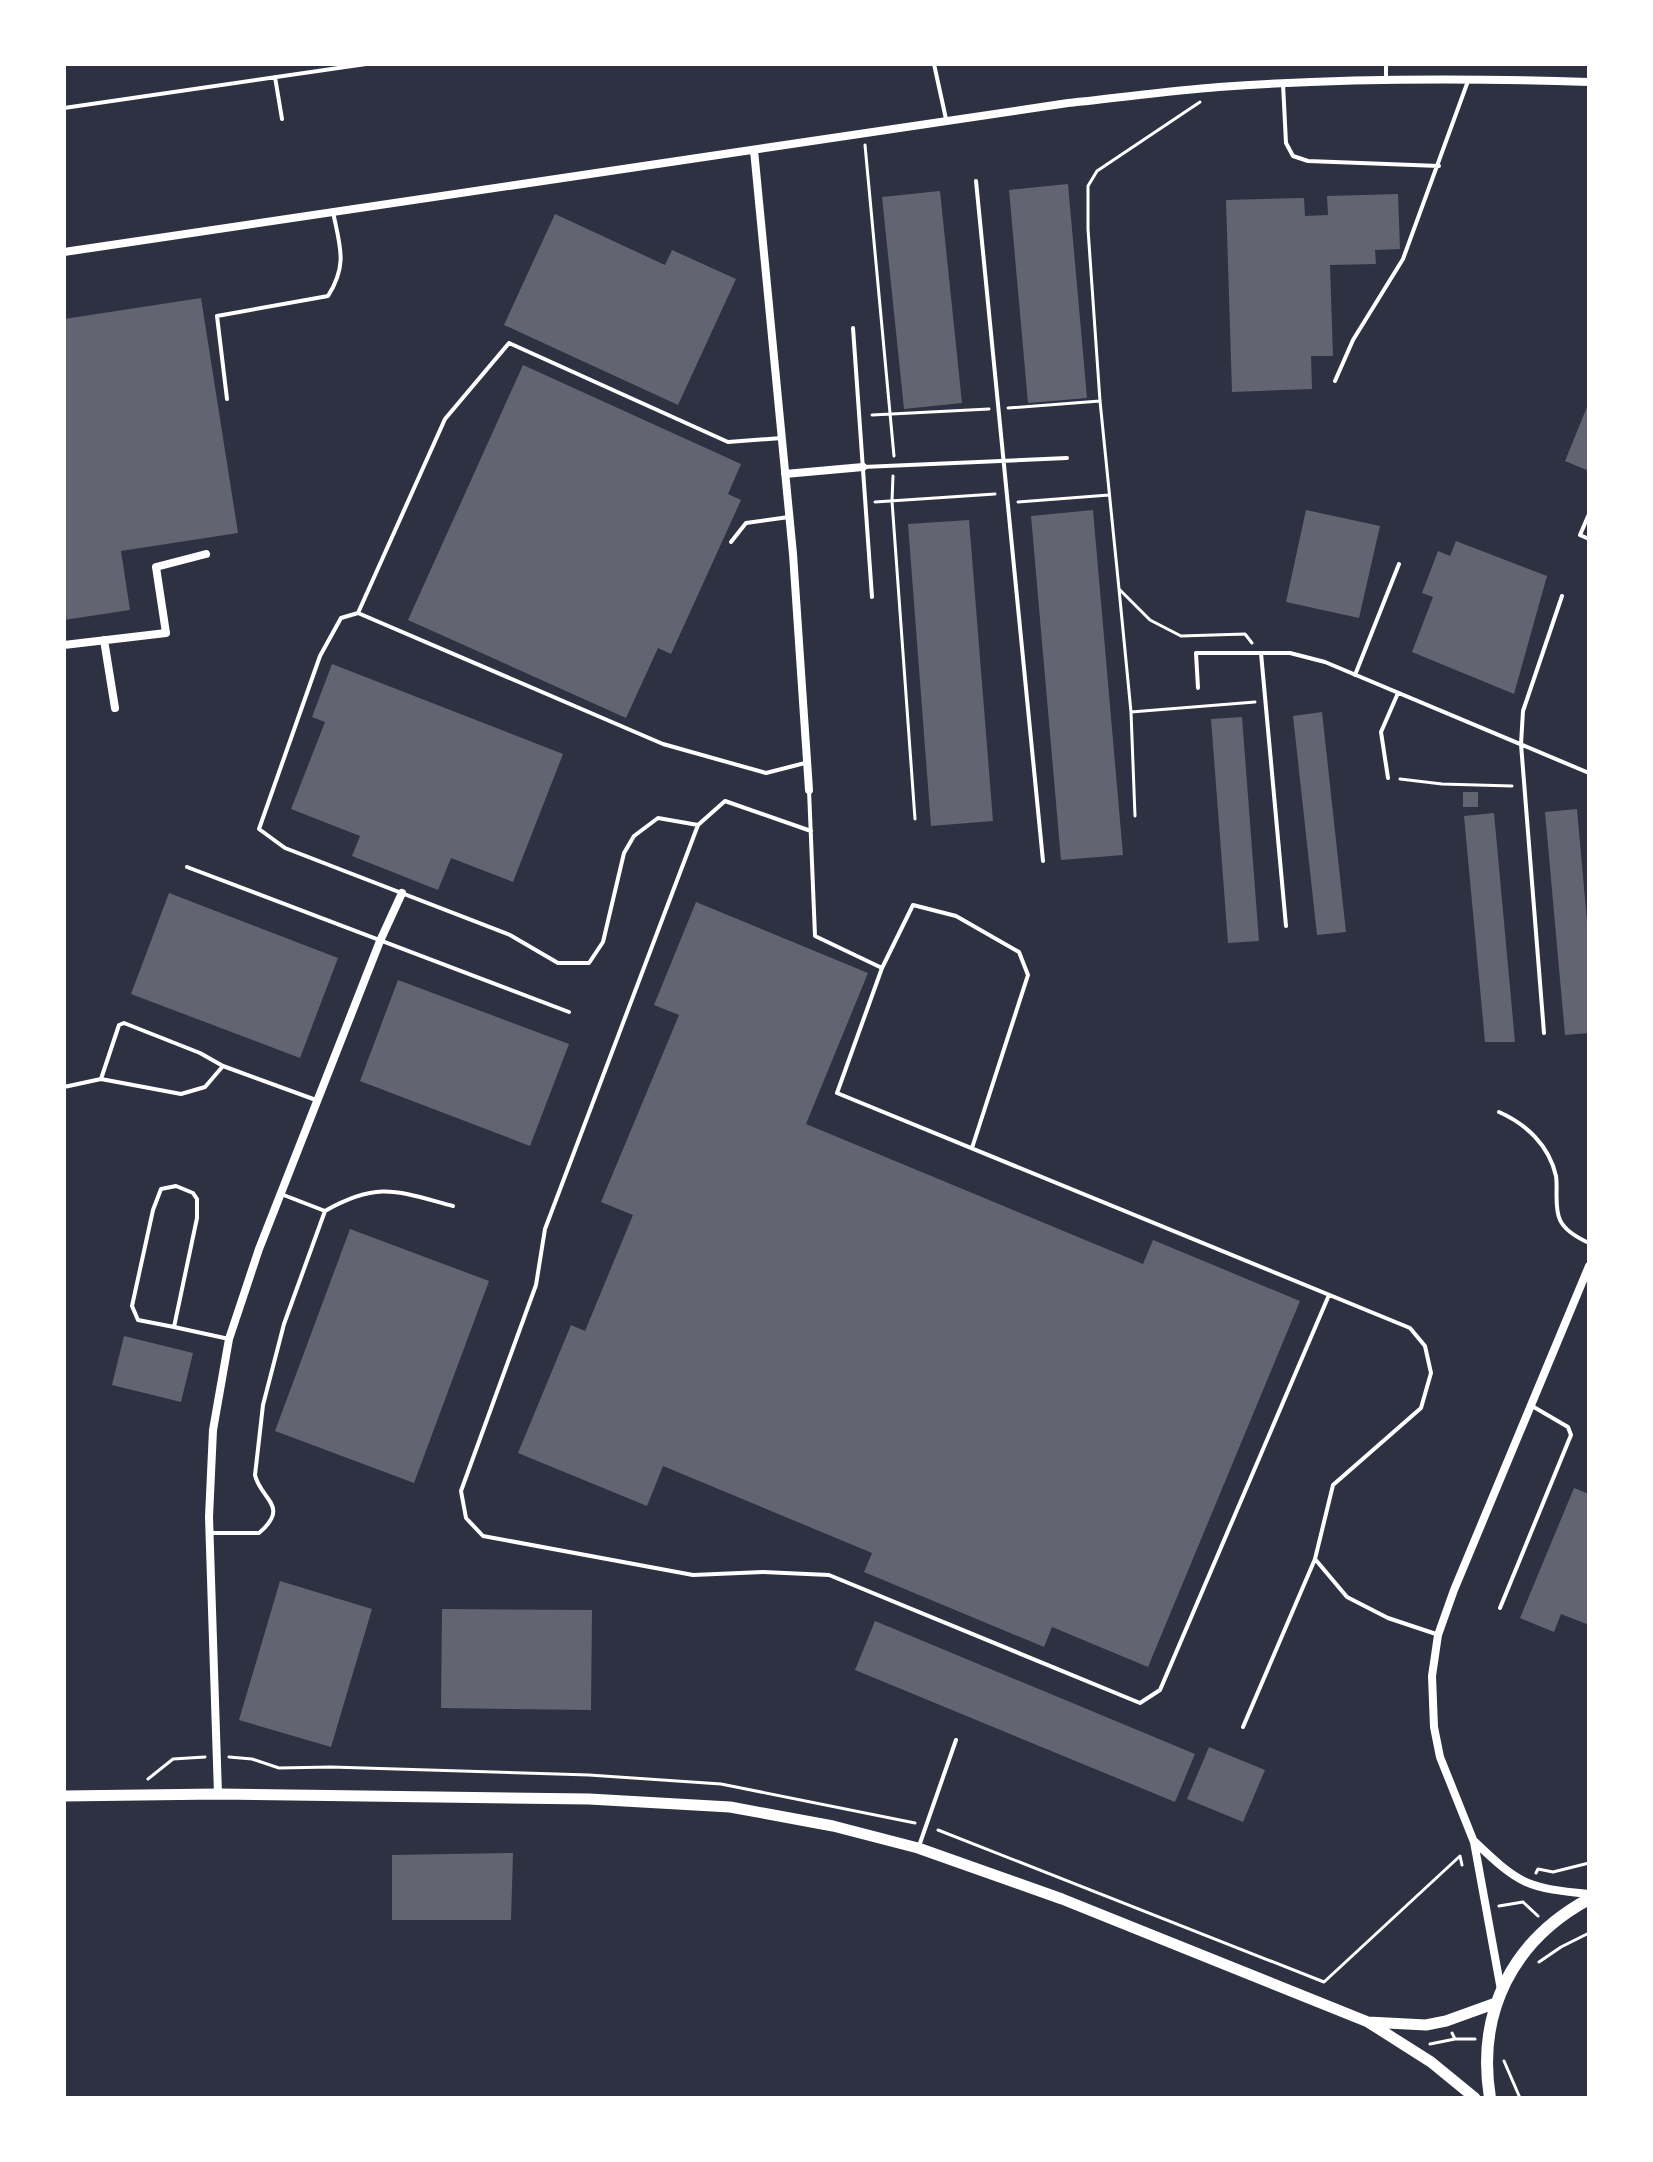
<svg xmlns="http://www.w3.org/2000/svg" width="1653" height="2162" font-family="'Public Sans',sans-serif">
	<rect width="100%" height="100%" fill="#2d3142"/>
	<path fill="#626471" d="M1068 184 1087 398 1028 403 1009 190Z
		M940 191 962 403 904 409 882 197Z
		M1398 194 1400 249 1375 250 1376 264 1330 265 1333 356H1311L1312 389 1232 392 1226 200 1304 198 1305 216 1328 215 1327 196Z
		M555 214 665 265 672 250 736 279 678 405 504 325Z
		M201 298 238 533 121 551 130 610 64 620V319Z
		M523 365 741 464 728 494 741 500 671 654 658 648 626 718 408 620Z
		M1589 402V471L1565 461Z
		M1093 510 1123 855 1061 860 1031 516Z
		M1306 510 1380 526 1359 618 1286 602Z
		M969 520 993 821 931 826 908 524Z
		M1456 541 1547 576 1514 694 1412 652 1433 597 1422 593 1438 551 1450 556Z
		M332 664 563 754 513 882 451 858 438 890 352 856 360 836 291 809 325 722 312 717Z
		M1322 712 1346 932 1317 935 1293 716Z
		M1242 717 1259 941 1228 943 1211 719Z
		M1463 792H1478V807H1463Z
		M1577 809 1589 944V1033L1565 1035 1545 812Z
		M1494 813 1515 1042H1485L1464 816Z
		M169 893 338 958 300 1058 131 994Z
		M696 902 868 973 806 1124 1143 1264 1153 1240 1300 1301 1148 1667 1052 1627 1044 1647 864 1572 872 1553 663 1466 647 1506 518 1453 571 1325 585 1331 633 1215 601 1202 679 1015 654 1005Z
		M398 980 569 1044 530 1146 360 1081Z
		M350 1229 489 1281 414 1483 275 1431Z
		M124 1336 193 1353 181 1402 112 1385Z
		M1574 1488 1589 1494V1625L1561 1614 1554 1632 1520 1618Z
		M280 1581 372 1609 331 1747 239 1720Z
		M442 1609 592 1610 591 1710 441 1708Z
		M875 1621 1195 1754 1175 1802 855 1670Z
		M1209 1747 1265 1770 1243 1822 1187 1799Z
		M513 1853 511 1920H392V1855Z"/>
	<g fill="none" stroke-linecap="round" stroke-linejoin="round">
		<path stroke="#fff" stroke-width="3" d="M1200 102 1097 171 1088 186V229L1100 401 1119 589 1150 620 1181 636 1245 634 1252 643
			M865 145 894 456
			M1008 408 1100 401
			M872 415 989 409
			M893 476 892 501 915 819
			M875 502 995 494
			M1018 502 1109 495
			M1119 589 1131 712 1255 702
			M1131 712 1135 816
			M1400 779 1442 784 1512 786
			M229 1757 252 1759 279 1768 331 1767 589 1775 721 1784 915 1823
			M148 1779 173 1759 205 1757
			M938 1830 1324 1982 1460 1856 1462 1865
			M1536 1873 1538 1869 1553 1872 1589 1863
			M1523 1902 1538 1916
			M1499 1906 1523 1902
			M1539 1962 1561 1947 1589 1933
			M1455 2039H1475
			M1430 2044 1455 2039 1452 2033
			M1504 2061 1520 2098"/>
		<path stroke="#fff" stroke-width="4" d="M934 64 946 119
			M1386 64V80
			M275 77 282 119
			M1283 84 1286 143 1293 156 1308 161 1439 166
			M64 108 366 64
			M976 181 1043 861
			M853 328 872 597
			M1335 381 1353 340 1403 259 1468 81
			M227 399 217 316 328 296C348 264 340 247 333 212
			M782 438 728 442 509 343 445 419 358 613 663 744 766 773 805 763
			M863 467 1067 458
			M1589 514 1580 535 1589 539
			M731 542 746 523 789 517
			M358 613 341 618 320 656 259 829 285 848 510 935 558 963H589L603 942 624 853 634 836 658 818 698 825
			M1261 653 1286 926
			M1355 675 1399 564
			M1198 688 1196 653H1290L1325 662 1589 773
			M1388 778 1381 732 1398 693
			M809 790 815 936 882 968 837 1093 1410 1328 1425 1346 1431 1373 1421 1408 1333 1485 1315 1559 1347 1597 1388 1618 1436 1634
			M811 831 725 801 698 825 545 1229 536 1285 461 1491 466 1518 483 1536 693 1575 763 1572 829 1575 1140 1703 1160 1690 1329 1295
			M187 867 569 1012
			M882 968 913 905 956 916 1019 952 1028 975 972 1148
			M1544 1033 1521 744 1523 711 1562 596
			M223 1066 205 1087 181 1094 101 1079 119 1025 124 1023 200 1053 223 1066 316 1100
			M64 1087 101 1079
			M1499 1112C1526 1124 1549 1145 1556 1176 1558 1189 1554 1207 1560 1220 1565 1231 1578 1238 1589 1243
			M325 1211C378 1181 397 1191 453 1206
			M174 1327 138 1320 132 1306 153 1210 161 1189 176 1186 193 1193 197 1199V1218L174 1327 229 1339
			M212 1533H259C291 1506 260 1499 255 1475L263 1405 284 1324 325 1211 281 1194
			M1500 1608 1571 1435 1568 1427 1532 1406
			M1243 1727 1315 1559
			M919 1846 956 1740"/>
		<path stroke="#fff" stroke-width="8" d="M754 150 793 554 809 790
			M64 252 1068 103C1118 98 1168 91 1219 87 1342 78 1466 78 1589 82
			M785 474 863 467
			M104 640 115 708
			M64 645 166 633 156 567 206 554
			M218 1794 209 1517 213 1430 229 1339 259 1249 380 941 402 893
			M1475 1842C1520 1885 1527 1888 1589 1894
			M1501 1990 1474 1842 1440 1757 1434 1727 1432 1676 1438 1635 1454 1590 1589 1266"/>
		<path stroke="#fff" stroke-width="11" d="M64 1796 218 1794 589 1799 730 1807 833 1826 918 1848 1062 1899 1368 2022 1431 2062 1475 2098
			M1368 2022 1426 2025 1446 2021 1496 2003"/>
		<path stroke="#fff" stroke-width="12" d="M1490 2098C1476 2012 1513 1940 1589 1899"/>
	</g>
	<rect width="1653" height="2162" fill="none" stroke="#ffffff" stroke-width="132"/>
</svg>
